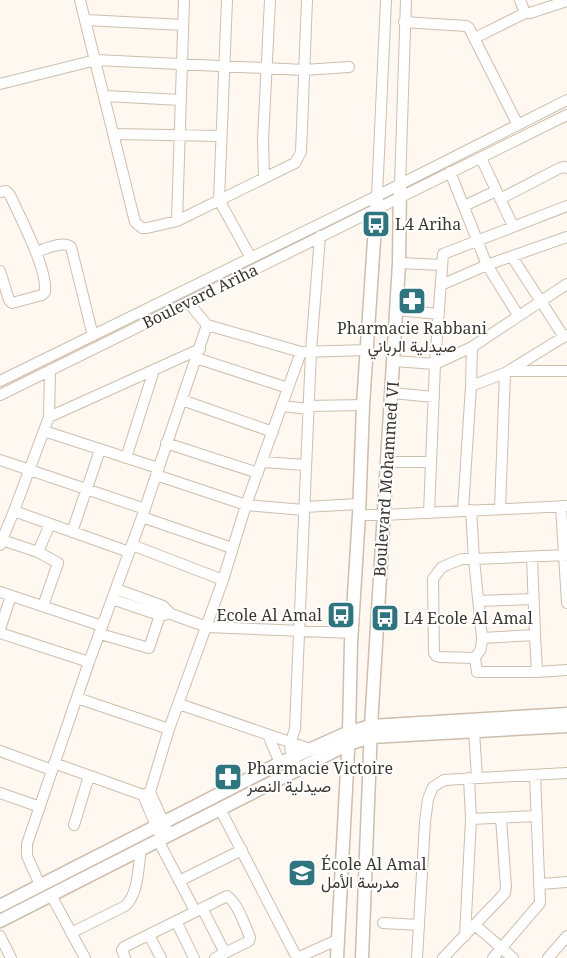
<svg xmlns="http://www.w3.org/2000/svg" width="567" height="958" font-family="'Noto Serif',Vazirmatn,serif">
	<rect width="100%" height="100%" fill="#fef8f0"/>
	<g fill="none" stroke-linecap="round" stroke-linejoin="round">
		<defs>
			<path id="minor" d="M80 0 135 222 142 228H147L177 221 295 163 301 152 307 0
				M227 0 219 200 251 258
				M520 0 525 13H530L567 1
				M86 20 183 25
				M404 22 466 26 469 28 518 125
				M475 38 525 13
				M0 84 96 60 304 70 349 67
				M105 96 181 100
				M114 134 221 136
				M481 158 513 226
				M450 172 487 265 518 315
				M264 178 263 140 270 0
				M400 185 406 0
				M0 192 6 191 10 195C20 217 48 270 45 292L42 295 12 303 9 300 0 271
				M377 196 386 0
				M500 199 560 168 565 167 567 168
				M464 206 496 191
				M177 221 184 0
				M36 252C46 249 63 240 71 247L93 336
				M512 257 564 337
				M399 263 442 265
				M441 285 487 265 567 237
				M396 310 439 314
				M207 325 301 352 367 350
				M196 358 288 388
				M394 361 435 364 472 347 567 284
				M509 371H567
				M0 381 377 196 567 100
				M471 386 505 373 567 335
				M392 393 434 397
				M0 395 567 115
				M182 400 273 432
				M282 406 309 409
				M309 406 363 405
				M49 417 200 349
				M44 431 158 468
				M166 443 258 473
				M126 458 154 370
				M0 460 145 509
				M262 462 306 465
				M387 462H431
				M156 475 246 505 304 510
				M561 506 567 603
				M304 507 359 504
				M500 509 505 373
				M463 510 471 386 472 347
				M471 510 474 559 567 555
				M14 511 129 552
				M429 513 435 364 443 254 567 206
				M359 515H383L567 506
				M142 517 232 548
				M72 532 100 450
				M2 540 38 552
				M0 545 14 511 49 417 50 370
				M132 545 223 580
				M116 589 163 606 171 614 207 627 352 633
				M0 592 102 626
				M112 599 159 615H165
				M479 601 533 599
				M43 606 58 563 38 552 50 524
				M0 629 11 596
				M0 633 89 662
				M100 634 149 648 163 606
				M482 638 481 649 475 658 477 672H537L535 635
				M475 658 440 657 436 656 434 653 433 579 441 568 449 564 462 559H474L482 638 535 635 532 557
				M537 672 567 670
				M77 698 169 729
				M179 704 310 749
				M474 731 477 778
				M268 735 280 763
				M0 751 52 770
				M54 763 143 795 150 792
				M297 769C289 750 288 748 295 729L311 351 320 236
				M0 793 40 807
				M143 795 159 833
				M220 809 297 958 337 940
				M471 819 537 816
				M74 825 89 776
				M169 835 150 792 169 729 223 580 246 505 301 352
				M158 840 195 911
				M179 881 242 850
				M540 884 567 882
				M40 885 27 856V844L89 662 142 517 207 325 188 302
				M51 895 85 958
				M202 908 225 953
				M176 921 194 958
				M383 923 418 925
				M469 926 475 925 513 958
				M71 933 125 906C139 894 138 866 141 849
				M149 935 161 958
				M0 936 11 958
				M465 936 471 819 469 778
				M125 958 122 950 124 947 227 896C239 905 244 924 250 937L249 941 215 958
				M417 958 425 822 428 799 433 787 444 780 567 773
				M443 958 505 893 506 887 501 818
				M493 958 540 903 535 775
				M548 958 567 936"/>
			<path id="major" d="M0 906 280 763 349 732 371 726 567 714
				M0 921 348 744 371 737 567 726
				M337 958 349 732 351 643 359 515 363 405 377 196
				M362 958 371 726 399 263 400 185"/>
		</defs>
		<use href="#minor" stroke="#cebeac" stroke-width="12"/>
		<use href="#major" stroke="#cebeac" stroke-width="15"/>
		<use href="#minor" stroke="#fff" stroke-width="10"/>
		<use href="#major" stroke="#fff" stroke-width="12"/>
	</g>
	<defs>
		<symbol id="bus-square" viewBox="-11 -11 22 22"><rect x="-9" y="-9" width="18" height="18" rx="4" fill="#2d757f" stroke="#fff"/><path d="M-5-6H5V4H4V6H2V4H-2V6H-4V4H-5ZM-3.5-4V0h7V-4ZM-3.5 1.2v1.5H-2V1.2ZM2 1.2v1.5H3.5V1.2Z" fill="#fff"/></symbol>
		<symbol id="pharmacy-square" viewBox="-11 -11 22 22"><rect x="-9" y="-9" width="18" height="18" rx="4" fill="#2d757f" stroke="#fff"/><path d="M-2-6h4v4h4v4h-4v4h-4v-4h-4v-4h4Z" fill="#fff"/></symbol>
		<symbol id="school-square" viewBox="-11 -11 22 22"><rect x="-9" y="-9" width="18" height="18" rx="4" fill="#2d757f" stroke="#fff"/><path d="M0-5L7-2L0 1L-7-2ZM-4 1L0 2.5L4 1V4Q0 6-4 4Z" fill="#fff"/></symbol>
	</defs>
	<g fill-rule="evenodd">
		<use href="#bus-square" x="360" y="208" width="32" height="32"/>
		<use href="#pharmacy-square" x="396" y="285" width="32" height="32"/>
		<use href="#bus-square" x="325" y="599" width="32" height="32"/>
		<use href="#bus-square" x="369" y="602" width="32" height="32"/>
		<use href="#pharmacy-square" x="212" y="761" width="32" height="32"/>
		<use href="#school-square" x="286" y="857" width="32" height="32"/>
	</g>
	<g text-anchor="middle" stroke-width="4" stroke-linejoin="round" paint-order="stroke">
		<g font-size="16" fill="#3b352e" stroke="#fff" text-anchor="start">
			<text x="395" y="230">L4 Ariha</text>
			<text x="412" y="334" text-anchor="middle">Pharmacie Rabbani<tspan x="412" dy="18">صيدلية الرباني</tspan></text>
			<text x="322" y="621" text-anchor="end">Ecole Al Amal</text>
			<text x="404" y="624">L4 Ecole Al Amal</text>
			<text x="247" y="774">Pharmacie Victoire<tspan x="247" dy="18">صيدلية النصر</tspan></text>
			<text x="321" y="870">École Al Amal<tspan x="321" dy="18">مدرسة الأمل</tspan></text>
		</g>
		<g font-size="16" fill="#3b352e" stroke="#fff">
			<text transform="translate(200 296) rotate(-26)" y="6">Boulevard Ariha</text>
			<text transform="translate(386 479) rotate(-86)" y="6">Boulevard Mohammed VI</text>
		</g>
	</g>
</svg>
